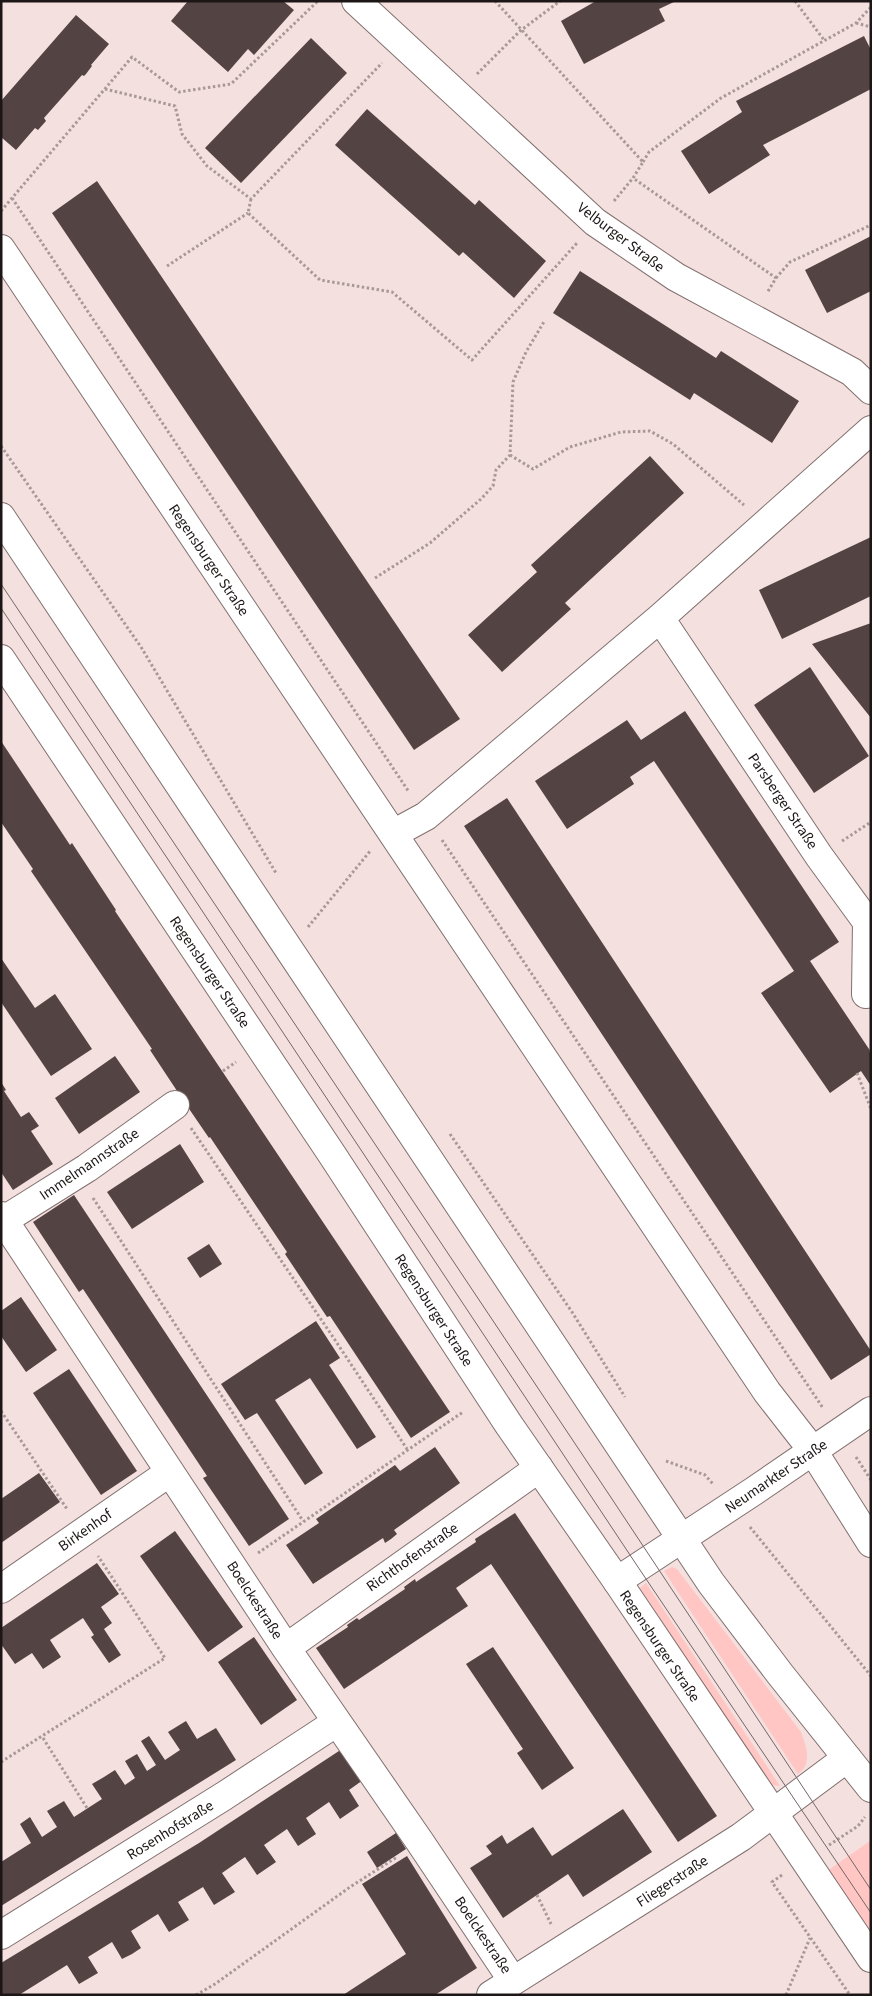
<svg xmlns="http://www.w3.org/2000/svg" width="872" height="1996" font-family="'Source Sans 3',sans-serif">
	<rect width="100%" height="100%" fill="#f4e0df"/>
	<path fill="#ffc6c4" d="M672 1567 677 1569 801 1732C806 1746 813 1763 798 1774L664 1571Z
		M646 1583 780 1786 770 1785 640 1588Z
		M870 1841 871 1842V1935L827 1871Z"/>
	<path fill="#534343" d="M188 1H283L294 10 254 55 248 49 228 72 171 21Z
		M596 1H676L659 9 665 21 584 64 561 21Z
		M76 15 109 44 91 65 92 66 86 74 84 76 82 75 44 118 46 121 38 130 35 128 16 150 1 137V101Z
		M864 36 871 50V89L763 145 770 155 709 194 681 151 742 112 736 101Z
		M311 38 347 73 241 183 205 148Z
		M367 109 475 205 479 200 546 261 514 298 463 252 459 256 335 145Z
		M97 181 460 719 414 750 52 213Z
		M871 236V291L827 313 805 270Z
		M580 271 716 358 721 351 799 401 772 443 694 393 690 400 553 313Z
		M650 456 684 493 565 603 571 609 502 672 468 635 537 572 531 565Z
		M871 537V596L782 639 759 590Z
		M871 623V718L812 644Z
		M810 667 869 756 814 793 754 705Z
		M685 711 839 942 810 961 871 1052V1086L861 1071 830 1093 761 993 794 971 654 761 630 777 634 784 567 829 535 781 627 720 641 740Z
		M1 741 70 845 72 843 116 910 115 911 450 1412 411 1438 330 1316 327 1317 285 1254 287 1252 210 1137 209 1138 183 1100 150 1050 152 1049 31 871 33 869 1 822Z
		M507 798 871 1351V1354L831 1380 464 826Z
		M1 958 35 1008 55 994 92 1049 51 1076 1 1002Z
		M115 1056 140 1092 79 1134 55 1098Z
		M1 1082 6 1090 4 1091 21 1117 29 1112 39 1126 31 1131 53 1164 13 1190 1 1172Z
		M180 1144 204 1182 132 1229 107 1192Z
		M74 1195 289 1519 249 1546 203 1478 207 1476 83 1289 79 1292 33 1222Z
		M209 1244 222 1264 200 1278 187 1258Z
		M21 1297 57 1350 26 1372 1 1336V1311Z
		M316 1321 340 1358 329 1365 376 1437 357 1449 310 1378 275 1400 323 1473 305 1485 257 1413 245 1420 221 1384Z
		M69 1369 137 1471 101 1495 33 1393Z
		M435 1447 460 1483 394 1530 397 1534 391 1539 385 1543 383 1538 313 1584 286 1545 319 1523 316 1519 395 1465 400 1471Z
		M39 1473 60 1502 1 1543V1499Z
		M515 1513 717 1816 678 1842 491 1564 456 1588 468 1606 344 1689 316 1648 348 1627 347 1625 357 1618 359 1620 405 1589 404 1587 415 1579 416 1582 476 1542 475 1539Z
		M175 1531 243 1627 208 1652 140 1556Z
		M97 1563 119 1594 101 1607 112 1623 104 1629 121 1655 109 1663 91 1637 94 1635 83 1618 50 1640 61 1657 43 1669 32 1653 15 1664 1 1644V1628Z
		M254 1637 297 1700 261 1725 218 1662Z
		M493 1647 574 1768 542 1790 517 1753 523 1749 466 1664Z
		M186 1721 197 1739 216 1728 236 1760 1 1906V1862L31 1843 20 1824 30 1817 42 1837 57 1827 47 1811 64 1801 74 1817 102 1799 92 1784 104 1777 115 1770 125 1785 135 1778 125 1761 137 1754 147 1771 156 1765 141 1741 149 1736 165 1760 180 1750 168 1732Z
		M342 1749 363 1780 349 1790 359 1806 340 1819 329 1802 306 1818 316 1834 298 1846 287 1829 264 1845 276 1862 257 1875 245 1857 222 1873 235 1892 214 1905 203 1887 178 1902 189 1920 169 1932 158 1914 131 1931 141 1948 132 1954 122 1959 112 1942 88 1957 98 1973 79 1984 67 1965 19 1995H1V1963L199 1843Z
		M623 1809 652 1852 583 1897 568 1874 503 1918 470 1868 492 1854 486 1846 502 1835 507 1844 533 1827 552 1856Z
		M396 1833 406 1849 377 1868 367 1852Z
		M407 1856 477 1968 435 1995H343L406 1954 362 1884Z"/>
	<g fill="none" stroke-linecap="round" stroke-linejoin="round">
		<defs>
			<path id="minor" d="M356 1 595 222 676 277 852 372 871 390
				M1 249 767 1392 813 1451 871 1543
				M660 618 819 856 867 922 866 994
				M393 834 426 816 660 618 871 430
				M1 1216 286 1648 420 1842 513 1981
				M1 1222 87 1168 175 1105
				M617 1581 754 1491 871 1411
				M1 1589 170 1472
				M286 1648 539 1468
				M1 1935 224 1796 337 1722
				M491 1995 741 1837 847 1758"/>
			<path id="major" d="M1 517 711 1583 780 1674 871 1788
				M1 659 331 1153 509 1425 617 1581 871 1958"/>
		</defs>
		<use href="#minor" stroke="#81706f" stroke-width="30"/>
		<use href="#major" stroke="#81706f" stroke-width="30"/>
		<path stroke="#a89998" stroke-width="3" stroke-dasharray="2.5 2.5" stroke-linecap="butt" d="M495 1 643 162 633 178 776 278 767 293
			M795 1 824 40
			M856 23 871 27
			M477 74 520 31 560 1
			M105 89 175 106 182 134 207 166 251 199 382 63
			M643 162 649 152 721 98 856 23 871 7
			M12 198 409 792
			M251 199 248 213 320 280 392 292 472 360 577 243
			M614 201 633 178
			M1 211 132 57 179 92 231 84 318 1
			M167 266 248 213
			M776 278 790 262 871 225
			M1 446 141 647 276 873
			M510 455 533 469 570 447 621 432 650 431 673 444 744 505
			M375 578 430 543 481 499 493 486 496 470 510 455 513 382 526 352 545 320
			M442 840 823 1408
			M842 841 871 822
			M308 927 371 850
			M870 1052 871 1051
			M223 1071 236 1062
			M857 1073 871 1109
			M191 1128 333 1337 407 1449
			M450 1134 572 1312 625 1397
			M93 1198 303 1521
			M1 1411 67 1509
			M856 1457 871 1480
			M666 1461 705 1475 713 1484
			M750 1527 871 1676
			M258 1553 463 1412
			M43 1738 87 1808
			M1 1762 165 1658 98 1556
			M829 1845 858 1826 865 1817
			M782 1875 772 1882 850 1995
			M537 1895 551 1924
			M196 1995 215 1984 350 1887 397 1857
			M786 1995 810 1938"/>
		<use href="#minor" stroke="#fff" stroke-width="28"/>
		<use href="#major" stroke="#fff" stroke-width="28"/>
		<path stroke="#736767" stroke-width="1" d="M1 584 610 1496 871 1890
			M1 608 638 1567 871 1913"/>
	</g>
	<g text-anchor="middle" stroke-width="5" stroke-linejoin="round" paint-order="stroke">
		<g font-size="15" fill="#1d1616" stroke="#fff">
			<text transform="translate(621 237) rotate(37)" y="5">Velburger Straße</text>
			<text transform="translate(209 560) rotate(56)" y="5">Regensburger Straße</text>
			<text transform="translate(783 801) rotate(56)" y="5">Parsberger Straße</text>
			<text transform="translate(210 972) rotate(56)" y="5">Regensburger Straße</text>
			<text transform="translate(89 1164) rotate(-34)" y="5">Immelmannstraße</text>
			<text transform="translate(434 1310) rotate(57)" y="5">Regensburger Straße</text>
			<text transform="translate(776 1476) rotate(-34)" y="5">Neumarkter Straße</text>
			<text transform="translate(85 1530) rotate(-35)" y="5">Birkenhof</text>
			<text transform="translate(412 1557) rotate(-35)" y="5">Richthofenstraße</text>
			<text transform="translate(255 1600) rotate(57)" y="5">Boelckestraße</text>
			<text transform="translate(660 1646) rotate(56)" y="5">Regensburger Straße</text>
			<text transform="translate(170 1830) rotate(-32)" y="5">Rosenhofstraße</text>
			<text transform="translate(672 1881) rotate(-33)" y="5">Fliegerstraße</text>
			<text transform="translate(483 1935) rotate(56)" y="5">Boelckestraße</text>
		</g>
	</g>
	<rect width="872" height="1996" fill="none" stroke="#1d1616" stroke-width="5"/>
</svg>
